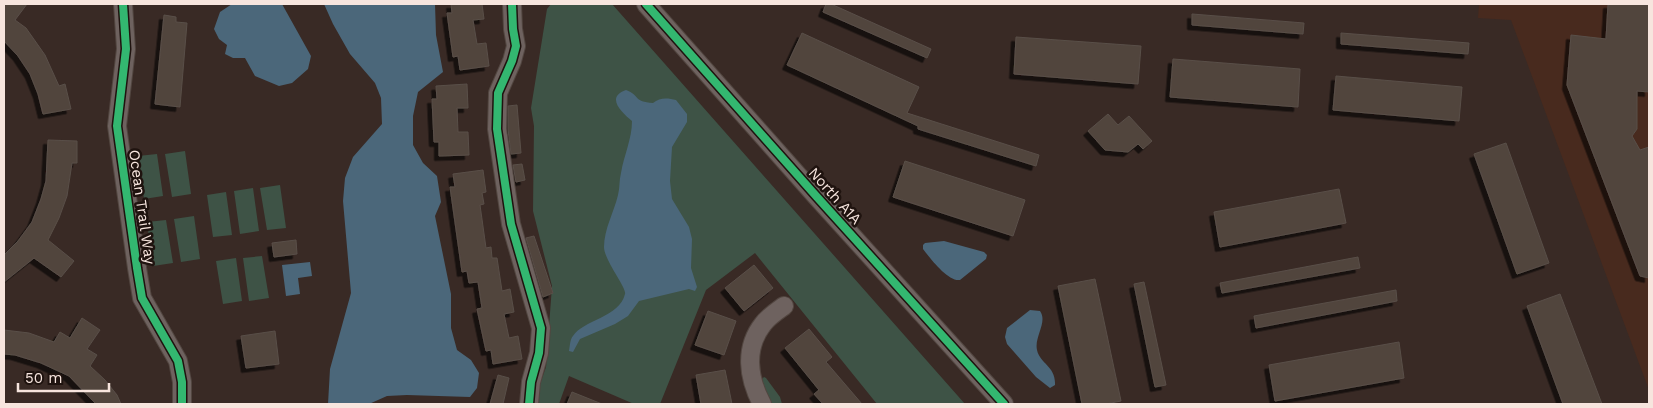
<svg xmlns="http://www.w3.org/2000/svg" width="1653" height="408" font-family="'Work Sans',sans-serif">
	<defs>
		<filter id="shadow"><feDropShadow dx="-4.5" dy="4.5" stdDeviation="0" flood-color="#0009"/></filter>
	</defs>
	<rect width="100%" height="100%" fill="#392a25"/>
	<path fill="#482a1e" d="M1479 4H1649V390L1511 20 1478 18Z"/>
	<path fill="#3e5346" d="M551 4H612L965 404H877L755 253 706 290 660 404H634L569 376 559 404H533L546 367 552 286 533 211 534 126 531 108 547 9Z
		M185 151 191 194 172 197 165 154Z
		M157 154 163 196 144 199 138 156Z
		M280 185 286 228 267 230 260 188Z
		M253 188 259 231 240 234 234 191Z
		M226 192 232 235 213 237 207 195Z
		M194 216 200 259 181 262 174 219Z
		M166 220 173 263 153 266 147 222Z
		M262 256 269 298 249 301 243 258Z
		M236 258 242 301 223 304 216 261Z
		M764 377 766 378 780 397 782 404 767 403 762 379Z"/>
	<path fill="#4b677a" d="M232 4H282L311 56 308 69 292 83 279 86 255 76 245 58H233L225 54 227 45 219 39 214 29 220 12Z
		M324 4H435L436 35 443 72 418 92 413 116V145L423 163 437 176 441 202 435 216 451 294V328L457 350 471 360 479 373 477 388 470 397 407 395 387 396 369 404H328L330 369 351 293 343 201 345 178 353 157 382 124 381 98 375 83 350 54 333 24Z
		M626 90C640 95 633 102 653 103 660 97 668 98 676 100L687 114V122L672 147 670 181 672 199 689 227 692 239 691 268 697 287 695 291 689 289 639 301 628 316 615 324 580 339 573 352 569 351C570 346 570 339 573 336 583 320 620 317 625 294 627 288 604 260 604 247 604 229 614 212 618 195 620 188 619 180 621 173 624 155 632 139 632 121 622 113 605 97 626 90Z
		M944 241 984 252 987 255 986 259 960 280C948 282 930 258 923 249V245L925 243Z
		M310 262 312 276 298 278 300 294 286 296 282 265Z
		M1030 310 1040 311C1048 322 1034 337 1037 350 1040 364 1056 366 1055 385L1050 388 1036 377 1007 344 1005 337 1007 328Z"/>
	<path fill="#51443e" stroke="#594f48" filter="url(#shadow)" d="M4 4H27L15 20 26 28 45 55 59 86 65 84 71 109 43 114 38 94 30 74 18 56 4 41Z
		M451 4H482L484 19 473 20 477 44 486 43 489 66 460 70 458 56 453 57 447 13H452Z
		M826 4H831L931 49 927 58 823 12Z
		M1608 4H1649V92L1637 91V129L1632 136 1640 150 1649 147V278L1640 276 1567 85 1571 35 1606 39Z
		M1192 14 1304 23 1303 34 1192 25Z
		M164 15 176 17V22L187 23 180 107 155 104Z
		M802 33 919 87 907 113 1039 155 1036 166 918 129V126L787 65Z
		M1341 33 1469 43 1468 54 1341 44Z
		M1016 37 1141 46 1138 84 1014 74Z
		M1173 59 1300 69 1298 107 1170 97Z
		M1336 76 1462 87 1459 121 1333 110Z
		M467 84 468 108H457L458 132H468L469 155 439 156V142H434L432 99H437L436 86Z
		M517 105 521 153 511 154 508 129V106Z
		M1108 114 1118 125 1129 116 1152 141 1143 149 1138 144 1128 152 1105 150 1088 131Z
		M48 140 77 141V163H72L67 196 59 218 48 240 74 261 61 277 34 258 4 282V255L18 241 32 222 41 199 46 181Z
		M1506 143 1549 263 1517 274 1474 154Z
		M905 161 1025 200 1013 236 893 197Z
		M522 164 525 180 516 182 513 165Z
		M483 170 486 192 482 193 484 204 480 205 486 248 491 247 492 258H497L502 291 510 289 514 312 504 314 509 338 518 336 522 359 493 364 491 350 486 351 477 309 482 308 478 282 469 283 467 271 462 272 450 187H455L453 174Z
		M1339 189 1346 223 1220 247 1214 212Z
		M534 236 553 293 543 297 526 238Z
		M296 240 297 254 274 257 272 243Z
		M1358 257 1360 268 1222 293 1220 283Z
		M754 265 773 288 744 311 725 288Z
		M1095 279 1121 401 1106 404H1082L1058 286Z
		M1144 282 1166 385 1155 387 1134 284Z
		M1396 290 1397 301 1256 328 1254 316Z
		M1560 294 1602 404H1563L1527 306Z
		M708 311 736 321 724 355 695 345Z
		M82 318 100 330 87 349 97 355 90 366 105 380 117 395 121 404H96L69 376 41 363 15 355 4 354V330L29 333 54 342 60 332 70 338Z
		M809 329 832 357 826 362 862 404H823L814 394 819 390 785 348Z
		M275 331 279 364 246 368 241 336Z
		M1399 342 1404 378 1275 401 1269 365Z
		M725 370 732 404H701L696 375Z
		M498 375 509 378 503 404H490Z
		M572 392 602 404H567Z"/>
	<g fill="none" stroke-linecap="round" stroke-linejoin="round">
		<defs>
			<path id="minor" d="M123 4 126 49 117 126 137 268 142 298 178 361 182 382V404
				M512 4 513 29 516 46 512 61 498 93 497 129 511 224 541 328 539 353 531 382 529 404
				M646 4 817 197 1004 404
				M762 404C748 378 744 348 763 324 768 317 777 311 784 306"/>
		</defs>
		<use href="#minor" stroke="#524640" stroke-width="20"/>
		<use href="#minor" stroke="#6e625f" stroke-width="18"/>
		<defs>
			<path id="cycleway" d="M123 4 126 49 117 126 137 268 142 298 178 361 182 382V404
				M512 4 513 29 516 46 512 61 498 93 497 129 511 224 541 328 539 353 531 382 529 404
				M646 4 817 197 1004 404"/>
		</defs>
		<use href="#cycleway" stroke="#1f130f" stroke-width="11"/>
		<use href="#cycleway" stroke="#33b770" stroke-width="8"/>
	</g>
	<g text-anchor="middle" stroke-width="5" stroke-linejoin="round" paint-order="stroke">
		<g font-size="15" fill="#f7e5de" stroke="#1f130f">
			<text transform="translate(835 196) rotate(48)" y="5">North A1A</text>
			<text transform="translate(142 207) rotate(82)" y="5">Ocean Trail Way</text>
		</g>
	</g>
	<rect width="1653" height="408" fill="none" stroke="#f7e5de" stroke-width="10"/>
	<path d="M18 383v8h91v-8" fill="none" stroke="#f7e5de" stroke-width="2.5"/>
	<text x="25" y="383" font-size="15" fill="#f7e5de" stroke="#1f130f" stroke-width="4" paint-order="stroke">50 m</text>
</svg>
